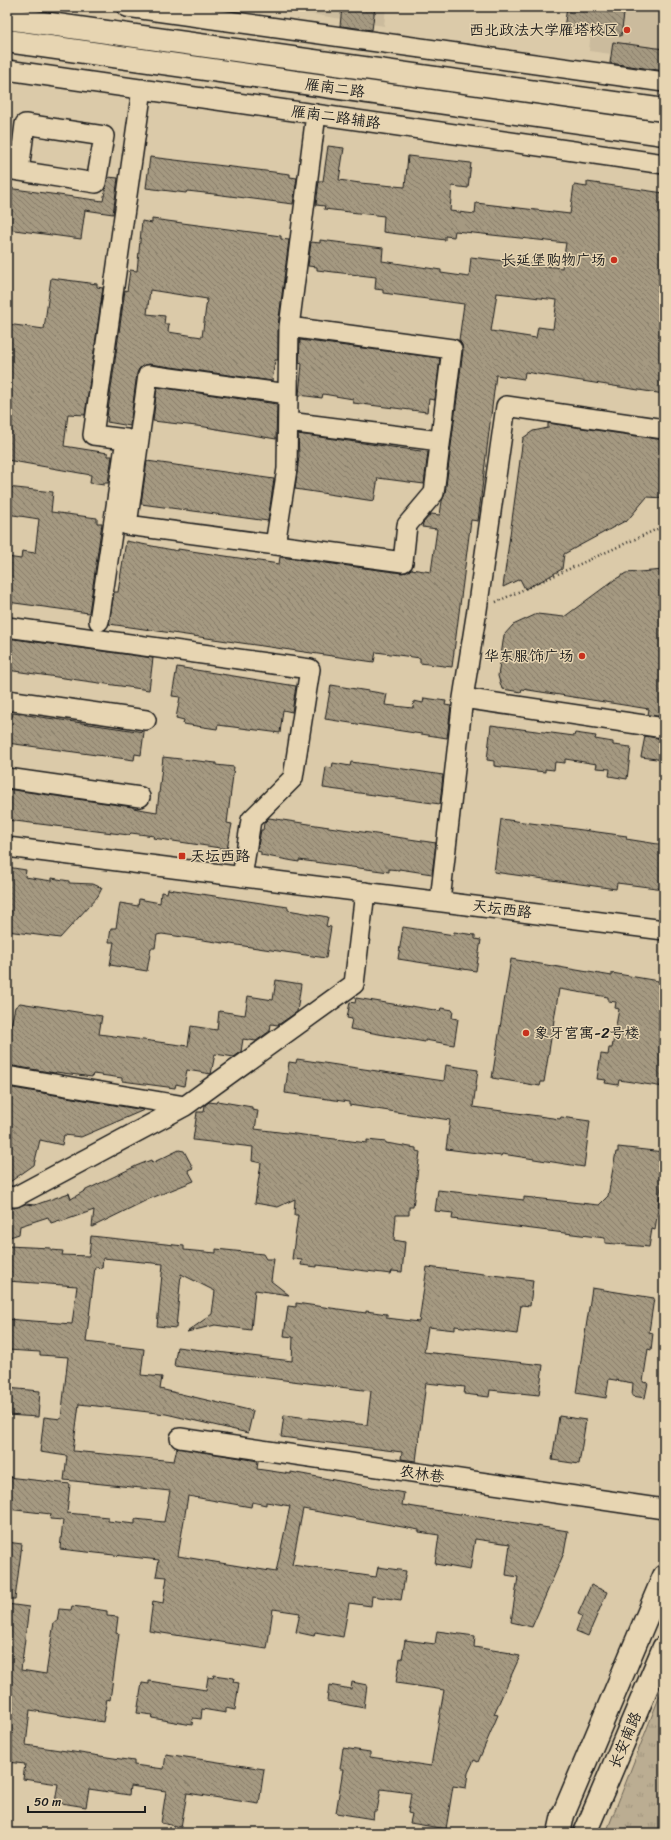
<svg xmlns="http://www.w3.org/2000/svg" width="671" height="1840" font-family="Sriracha,'LXGW WenKai TC',sans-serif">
	<defs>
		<pattern id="grass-tufts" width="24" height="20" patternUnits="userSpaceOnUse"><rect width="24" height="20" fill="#bbad92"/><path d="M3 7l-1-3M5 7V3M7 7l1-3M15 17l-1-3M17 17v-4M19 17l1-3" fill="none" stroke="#a0947d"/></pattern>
		<pattern id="building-back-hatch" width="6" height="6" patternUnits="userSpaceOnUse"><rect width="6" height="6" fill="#a59981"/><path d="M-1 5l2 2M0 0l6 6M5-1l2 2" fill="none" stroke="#867c69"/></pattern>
	</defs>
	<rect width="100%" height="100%" fill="#dbcaa9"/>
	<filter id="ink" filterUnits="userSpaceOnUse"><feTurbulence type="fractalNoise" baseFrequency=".025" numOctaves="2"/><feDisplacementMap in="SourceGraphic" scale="8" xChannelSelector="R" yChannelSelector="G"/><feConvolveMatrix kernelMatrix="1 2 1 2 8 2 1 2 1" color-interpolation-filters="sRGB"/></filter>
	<g filter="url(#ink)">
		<path fill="#cbbb9d" d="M269 7H386L384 26Z
			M576 7H664V61L589 51 593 9Z"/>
		<path fill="url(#grass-tufts)" stroke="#6c6457" d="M664 1685V1833H606Z"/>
		<path fill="url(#building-back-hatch)" stroke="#1c1c1c" fill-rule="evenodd" d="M342 7H375L372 30 340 26Z
			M567 7H625L621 36 564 28Z
			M613 42 664 49V71L610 63Z
			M328 146 344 148 339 180 360 183 405 187 408 156 471 163 468 188 452 186 450 211 475 214 476 203 570 214 574 185 587 187V182L664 193V394L525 372 524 379 496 375 478 521 471 520 452 667 420 663V658L376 652 374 662 109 624 114 592H118L126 541 178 551V549L279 564 280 557 402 573 407 572 411 569 431 572 437 529 422 527 423 523 431 514 440 515 442 501 445 494 463 350 462 345 459 340 464 304 383 293V290L375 289 376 277 317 270V267L308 266 311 242 320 243V240L383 248 382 261 441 270V273L469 277 471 257 562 268 566 243 455 231 454 237 445 236V240L383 232 384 216 324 209 325 206 316 205 319 181H323ZM497 293 557 300 553 329 538 327 536 338 491 331Z
			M150 157 290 174V177L297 178 293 204 214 194 187 191 186 193 146 188Z
			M108 177 118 178 113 214 85 210 81 239 7 229V188L103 201Z
			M152 219 281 236V239L289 240 278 326V360H275L272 381 149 364 144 365 139 369 137 373 130 426 107 422 108 418 107 417 125 290 127 291 130 270 137 271 142 221 152 223ZM150 290 207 299 202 337 168 332 169 324H164L165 316 147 314Z
			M51 278 97 284V287L103 288 85 415 68 414 64 446 108 453V456H112L108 483H104V485L90 483 91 475 7 460V324L44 329Z
			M300 340 440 358 435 400 429 399 427 412 353 403V399L323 394 322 398 299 395 302 364 299 363Z
			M157 387 277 404 276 439 205 427 153 421Z
			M548 423 664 440V498L647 497 626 522 625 521 564 554 562 569 543 580 525 589 520 579 503 587 523 438 533 431 548 428Z
			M298 434 428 452 424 484 378 478 374 501 295 489 299 456Z
			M147 461 274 479 268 521 141 504Z
			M7 487 53 492 51 512 97 518V523H102L89 613 7 602V557L21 559 22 551 35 553 39 519 7 514Z
			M664 570V717L648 715 649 709 522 689 521 692 502 689 498 676 504 635 513 625 537 614 564 617 614 580 626 573Z
			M7 638 153 658 149 690 7 670Z
			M177 667 296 686 292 712 283 710 280 733 218 725 217 729 183 724 184 720 176 718 180 697 172 696Z
			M331 685 387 694 385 705 413 708 414 701 423 703 424 698 446 701 445 705 451 706 447 738 325 719Z
			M13 713 144 732 141 755 135 754 134 760 7 743V716L12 717Z
			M491 725 574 736 575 733 596 736 595 739 613 742V745L631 747 627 779 609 776 610 769 596 768 597 764 565 759V763L555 762 554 770 545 769V772L494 766V761L487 760Z
			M645 736 664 739V760L641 757Z
			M163 757 216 763V765L234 767 227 823 232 824 227 849 153 838 154 836 131 833 129 835 7 820V789L133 807V808L157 812Z
			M351 762 397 768 443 775 440 804 323 788 326 767 332 768 333 763 350 766Z
			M269 818 436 843 432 874 399 869V870L389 869V872L299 860V862L261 855V852L257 851 261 830H263L264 823Z
			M501 819 627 836 626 839 664 845V889L617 883 616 889 494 872Z
			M7 867 26 870 25 877 52 881V878L69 881V883L93 884 102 888 98 896 60 938 7 931Z
			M168 889 288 907V910L328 917 326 926 331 927 326 958 162 934 157 935 155 948H151L147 971 110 965 114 942H109L111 928H116L120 903 138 906 139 899 160 903 161 892 167 893Z
			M403 927 454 935V932L475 935V939L481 940 476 971 398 959Z
			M511 959 612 976V973L664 982V1087L619 1080 618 1085 605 1083 606 1080 597 1079 601 1054 608 1055 609 1048H612L619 1009 615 1008 616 1002 608 1001V997L559 989 544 1082H541L540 1086 492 1078Z
			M276 980 301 984 297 1012 278 1025 271 1024 270 1031 256 1041 243 1039 241 1052 234 1057 215 1054 211 1074 187 1070 184 1086 176 1084 175 1088 122 1081V1078L93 1074 92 1077 56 1072 55 1073 7 1065V1030H10L15 1007 20 1003 102 1016 99 1034 188 1046 191 1026 217 1030 219 1011 245 1015 248 996 273 1000Z
			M356 998 411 1007V1006L440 1011 441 1008 453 1010 452 1018 458 1019 454 1045 425 1040V1042L350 1029 352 1019 347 1018 350 1002 355 1003Z
			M297 1059 444 1081 446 1065 478 1070 473 1107 560 1119 561 1117 590 1121 584 1167 528 1158 502 1154 501 1156 446 1149 450 1120 349 1105V1102L285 1093 289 1062 296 1063Z
			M7 1087 144 1110 81 1137 64 1135 62 1145 40 1140 34 1165 7 1184Z
			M217 1101 252 1107V1110L258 1111 255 1129 367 1143V1140L386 1142V1143L416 1148V1151L420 1152 413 1207H409V1215H396L394 1240 405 1242 402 1272 392 1271 391 1274 317 1265V1267L301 1265 302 1260 292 1259 298 1215H294L295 1199 278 1207 255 1203 261 1163 252 1161 253 1147 193 1140 197 1112H204L205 1105 209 1102 216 1103Z
			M618 1147 664 1152V1165L655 1230 652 1229 649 1247 605 1243V1238L452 1219 453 1213 435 1211 438 1190 524 1200V1197L599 1205 608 1196 616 1152H618Z
			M179 1150 184 1151 193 1168 188 1170 194 1181 149 1199 92 1227 94 1210 60 1222V1220L51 1223 48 1217 20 1226 19 1234 7 1238V1207L14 1208 25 1204 35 1205 69 1193 71 1199 86 1190 136 1166 151 1160 152 1163Z
			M91 1236 184 1246V1250L216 1253V1249L263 1254 266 1259H274L271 1281 289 1295 255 1290 251 1330 215 1325 187 1332 212 1314 215 1291 181 1274 176 1328 157 1326 163 1264 103 1258 102 1268 95 1267 86 1342 144 1349 141 1375 162 1377 160 1389 253 1411 248 1433 166 1414 79 1404 73 1451 174 1461 177 1448 229 1456 258 1461 257 1469 291 1474V1472L404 1493 402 1505 568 1531 564 1553 532 1627 511 1622 518 1577 506 1575 510 1544 475 1539 470 1570 447 1566 435 1564 439 1535 419 1532V1530L303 1509 292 1565 376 1577 378 1567 406 1571 401 1600 372 1596 371 1606 349 1603 343 1637 315 1632 314 1636 296 1632 300 1613 273 1609 267 1649 149 1631 153 1601 163 1603 167 1577 156 1576 159 1560 60 1549 63 1520 50 1519 51 1514 7 1509V1477L70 1484 67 1513 108 1517V1521L135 1524V1519L164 1522 170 1491 64 1480 67 1456 40 1452 44 1417 61 1419 68 1357 40 1355V1352L7 1350V1319L72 1324 77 1286 7 1281V1246L51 1248V1250L63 1251 62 1255 89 1256ZM188 1496 251 1507 252 1502 266 1505V1502L290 1506 276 1572 178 1556Z
			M427 1267 533 1280 530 1306 521 1305 517 1334 455 1326V1330L428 1327 424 1352 543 1365 539 1395 490 1390 489 1397 464 1394 465 1387 426 1383 416 1461 401 1459 402 1452 281 1437 284 1415 367 1425 371 1391 174 1366 177 1347 292 1361 293 1337 284 1336 288 1306 296 1307V1303L366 1313V1311L387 1314V1318L419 1322Z
			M592 1288 654 1298 649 1332 653 1333 651 1350 648 1349 643 1382 648 1383 645 1398 632 1396 633 1383 609 1379 606 1398 576 1393Z
			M7 1388 40 1391 38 1417 7 1415Z
			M559 1416 586 1420 579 1464 552 1460Z
			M7 1542 22 1544 15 1599H7Z
			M591 1585 607 1592 588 1636 576 1631 582 1616 578 1614Z
			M7 1604 29 1607 21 1670 46 1674 54 1622H57L59 1609 71 1610 72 1606 88 1608 107 1611V1616L118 1617 116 1633 119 1634 110 1700 107 1699 103 1722 30 1710 26 1745 134 1761V1765L164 1769 166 1754 264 1769 259 1804 187 1793 181 1827 161 1823 166 1791 130 1786 129 1795 89 1789 86 1807 55 1802 58 1784 23 1779 25 1764 7 1762Z
			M437 1631 475 1636 474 1647 511 1653 510 1654 520 1656 494 1714 498 1715 478 1762 474 1760 468 1773 466 1788 453 1786 446 1829 410 1823 412 1814 408 1813 411 1793 381 1789 377 1811H374L373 1819 336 1813 343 1769H340L343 1748 370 1752V1757L431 1766 444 1690 396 1683 400 1658 402 1659 405 1640 435 1644Z
			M214 1675 234 1678 233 1682 239 1683 235 1710 226 1708V1713L202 1709 201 1719 193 1718 192 1725 152 1718 153 1715 137 1713 142 1683 149 1684V1681L206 1690 208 1677 213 1678Z
			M352 1682 367 1685 364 1708 327 1701 329 1685 351 1689Z"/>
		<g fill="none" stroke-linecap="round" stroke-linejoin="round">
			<defs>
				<path id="minor" d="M127 7 664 82
					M7 70 664 164
					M7 169 19 171 96 183 104 136 25 124 19 171
					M289 327 288 394 148 375 127 525 403 562 407 525 434 493 452 349 289 327 316 114
					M288 422 440 441
					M275 545 287 469 288 394
					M99 621 126 439 93 435 142 89
					M7 627 310 669 293 778 251 820 242 877
					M463 698 664 728
					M7 700 146 720
					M7 778 140 797
					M7 847 664 930
					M440 901 463 698 477 610 506 406 664 429
					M7 1076 185 1106 354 984 365 892
					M7 1196 15 1197 185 1106
					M180 1438 664 1509"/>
				<path id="major" d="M7 18 664 110
					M7 41 664 134
					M559 1833 563 1815 664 1576
					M585 1833 664 1647"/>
			</defs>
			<use href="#minor" stroke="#1c1c1c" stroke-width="22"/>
			<use href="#major" stroke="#1c1c1c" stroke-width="25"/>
			<path stroke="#1c1c1c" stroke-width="2.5" stroke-dasharray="1 3" stroke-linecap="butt" d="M496 602 664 526"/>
			<use href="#minor" stroke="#e7d5b2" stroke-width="19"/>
			<use href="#major" stroke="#e7d5b2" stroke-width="22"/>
		</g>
	</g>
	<g fill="#c8321e" stroke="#e7d5b2" stroke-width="1.5">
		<circle cx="627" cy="30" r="4"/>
		<circle cx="614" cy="260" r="4"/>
		<circle cx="582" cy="656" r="4"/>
		<rect x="178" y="852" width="8" height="8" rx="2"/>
		<circle cx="526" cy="1033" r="4"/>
	</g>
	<g text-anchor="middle" stroke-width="3" stroke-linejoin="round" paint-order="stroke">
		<g font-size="15" fill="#1c1c1c" stroke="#e7d5b2" text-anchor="end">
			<text x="619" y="35">西北政法大学雁塔校区</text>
			<text x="606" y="265">长延堡购物广场</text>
			<text x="574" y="661">华东服饰广场</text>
			<text x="190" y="861" text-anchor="start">天坛西路</text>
			<text x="534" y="1038" text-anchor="start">象牙宫寓-2号楼</text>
		</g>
		<g font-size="15" fill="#1c1c1c" stroke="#e7d5b2">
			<text transform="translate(335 88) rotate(8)" y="5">雁南二路</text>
			<text transform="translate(336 117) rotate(8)" y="5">雁南二路辅路</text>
			<text transform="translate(502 909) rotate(7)" y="5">天坛西路</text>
			<text transform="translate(422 1474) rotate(9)" y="5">农林巷</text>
			<text transform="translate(625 1740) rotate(-67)" y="5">长安南路</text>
		</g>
	</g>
	<rect width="671" height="1840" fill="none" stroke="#e7d5b2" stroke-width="24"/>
	<rect x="12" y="12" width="647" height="1816" fill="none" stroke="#1c1c1c" stroke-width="1.5" filter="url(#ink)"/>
	<path d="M28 1806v6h117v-6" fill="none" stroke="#1c1c1c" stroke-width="2"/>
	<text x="34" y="1806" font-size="12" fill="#1c1c1c" stroke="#e7d5b2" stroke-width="3" paint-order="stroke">50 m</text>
</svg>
